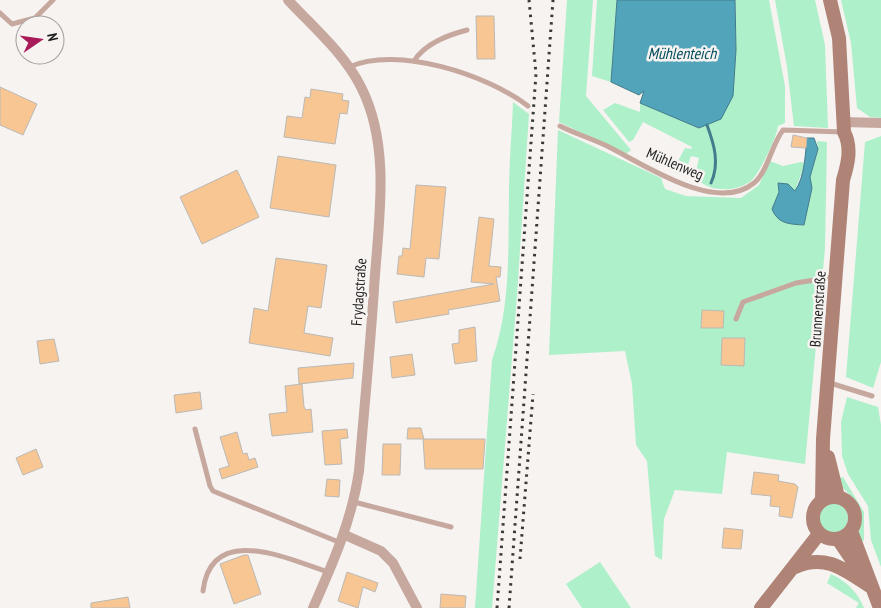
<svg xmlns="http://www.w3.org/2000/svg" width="881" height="608" font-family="'PT Sans Narrow',sans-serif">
	<rect width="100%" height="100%" fill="#f6f3f1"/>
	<path fill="#aef0ca" d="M567 0H593L586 96 631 150 626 154 559 122Z
		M597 0H617L611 82 592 76Z
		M735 0H769L785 86V123L778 126C777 137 760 172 752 180 737 193 706 193 695 176L699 158 691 156 686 171 680 174C669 170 662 164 659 153L677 163 685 148 691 149 692 147 643 122 633 140 629 142 603 110 615 103 640 112V103L699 128 733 96 736 50Z
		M775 0H815L825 45 828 128 794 126 787 67Z
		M841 0H881V118L870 117 857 108 851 43Z
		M513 102 529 114 517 295 492 608H475L492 360C511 307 508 250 509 194 509 163 512 133 513 102Z
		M558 130 661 178 665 189 686 196 741 198 759 185 770 161 783 166 801 162 805 163 795 191 779 192 772 209 803 225 812 188 810 177 818 149 817 141 827 142 825 248 805 464 727 452 722 494 675 490 664 519 662 560 655 556 647 461 636 445 632 384 625 351 549 355Z
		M881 136V362L873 388 846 377 865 142Z
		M847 397 878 407 881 425V567L871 540 868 506 848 474 842 456 841 422Z
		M843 477 864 512V540L860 544C856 530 864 520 860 508 855 496 842 491 837 479Z
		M818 518a15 15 0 1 1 30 0a15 15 0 1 1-30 0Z
		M600 562 631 608H582L566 584Z
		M831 574C847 582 857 591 864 608H856L859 603 827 583Z"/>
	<path fill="#52a4bb" stroke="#437c8c" d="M617 0H735L736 50 733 96 721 119 699 128 640 103 644 91 639 95 611 82Z
		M807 138H814L818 149 810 177 812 188 804 225C789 224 778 224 772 209L779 192 778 183 788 184 795 191C805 176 805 155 807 138Z"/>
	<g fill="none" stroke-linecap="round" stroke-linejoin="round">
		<path stroke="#437c8c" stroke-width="3" d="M707 125C714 144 720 163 711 183"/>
	</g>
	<path fill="#f7c693" stroke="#bbb9b6" d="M476 16H494L495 59H477Z
		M0 87 37 104 23 135 0 125Z
		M311 89 343 94 342 100 349 101 347 114 340 113 335 144 284 137 287 116 302 118 305 97 310 98Z
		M793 135 807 138 806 148 791 147Z
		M278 156 336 165 329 217 270 208Z
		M237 170 259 217 202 244 180 197Z
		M416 185 446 187 439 259 426 258 424 277 397 274 399 256H402L403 248 410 249Z
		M479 217 494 219 489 266 501 267 500 277H496L500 301 448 310 449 314 396 323 393 302 494 284 471 282Z
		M276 258 327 265 321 308 308 306 304 333 333 338 330 356 249 343 254 308 268 311Z
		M702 310 724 311 723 328H701Z
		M475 327 477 361 455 364 452 344 459 343V330Z
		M722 338H745L744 366 721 365Z
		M54 339 59 361 40 364 37 341Z
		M412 354 415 375 392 378 390 357Z
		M354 363 353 378 299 384 298 368Z
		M302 384 304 407 306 410 311 409 313 432 272 436 269 414 287 412 285 386Z
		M200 392 202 409 176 413 174 395Z
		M408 428H421L424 439H485L483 469H425L423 439H407Z
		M347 429 348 438 340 439 342 464 325 465 322 431Z
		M237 432 243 454 247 453 249 460 255 458 258 467 222 479 219 469 229 466 220 437Z
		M383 444H401L400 475H382Z
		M36 449 43 467 23 475 16 458Z
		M754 472 779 475 778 481 795 484 798 487 792 518 779 516 780 507 770 506 771 496 751 494Z
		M327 479 340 480 339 497 325 496Z
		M724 528 743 530 741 549 722 548Z
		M244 555H248L261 594 234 604 220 564Z
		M347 572 378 583 375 592 363 587 358 608 338 601Z
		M441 594 466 596 465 608H440Z
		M128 597 130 608H91V603Z"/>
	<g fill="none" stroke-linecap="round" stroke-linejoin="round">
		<path stroke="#c7a89f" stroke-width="5" d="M0 13 12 24 35 18 53 0
			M414 61C425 43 448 35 467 30
			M349 67C397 45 488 75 528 106
			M560 126C576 134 593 139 609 147 645 165 716 214 754 183 767 173 772 144 783 130L843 132
			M736 319 743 302 796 283 833 277
			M830 383 872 396
			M195 429 210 486 213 491 341 543
			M354 502 451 527
			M203 591C211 522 288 559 328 572"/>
		<path stroke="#c7a89f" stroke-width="10" d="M288 0C313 27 344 53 361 87 392 148 378 223 374 289 370 350 364 411 359 471 352 520 333 563 313 608
			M844 122 881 123
			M345 535 381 551 393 563 417 608"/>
		<path stroke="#af8375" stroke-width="14" d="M828 457 838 497
			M813 518a21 21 0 1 1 42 0a21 21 0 1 1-42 0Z
			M822 500 823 439 843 180C848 164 852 147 844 132L839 38 830 0
			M851 531 880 608
			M838 539 859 570
			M795 567C826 553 845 570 871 587
			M761 608 819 534"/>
		<path stroke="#3a3938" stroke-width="3" stroke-dasharray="2.5 5" stroke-linecap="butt" d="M520 559 533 394
			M497 608 536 74 529 0
			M509 608 553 0"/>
	</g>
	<g text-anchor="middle" stroke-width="5" stroke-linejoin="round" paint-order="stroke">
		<g font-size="15" fill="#1f1e1d" stroke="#f6f3f1">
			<text transform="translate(675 164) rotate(23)" y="5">Mühlenweg</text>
			<text transform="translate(359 292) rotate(-86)" y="5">Frydagstraße</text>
			<text transform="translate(818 309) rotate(-86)" y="5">Brunnenstraße</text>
		</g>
		<g font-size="16" font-style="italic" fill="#004c5c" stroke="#f6f3f1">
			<text x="682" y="59">Mühlenteich</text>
		</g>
	</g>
	<g transform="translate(40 40) rotate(77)"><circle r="24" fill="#f6f3f1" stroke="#a09e9c"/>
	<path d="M0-4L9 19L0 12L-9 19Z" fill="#a81a58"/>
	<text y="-8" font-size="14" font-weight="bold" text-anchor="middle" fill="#1f1e1d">N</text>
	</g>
</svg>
